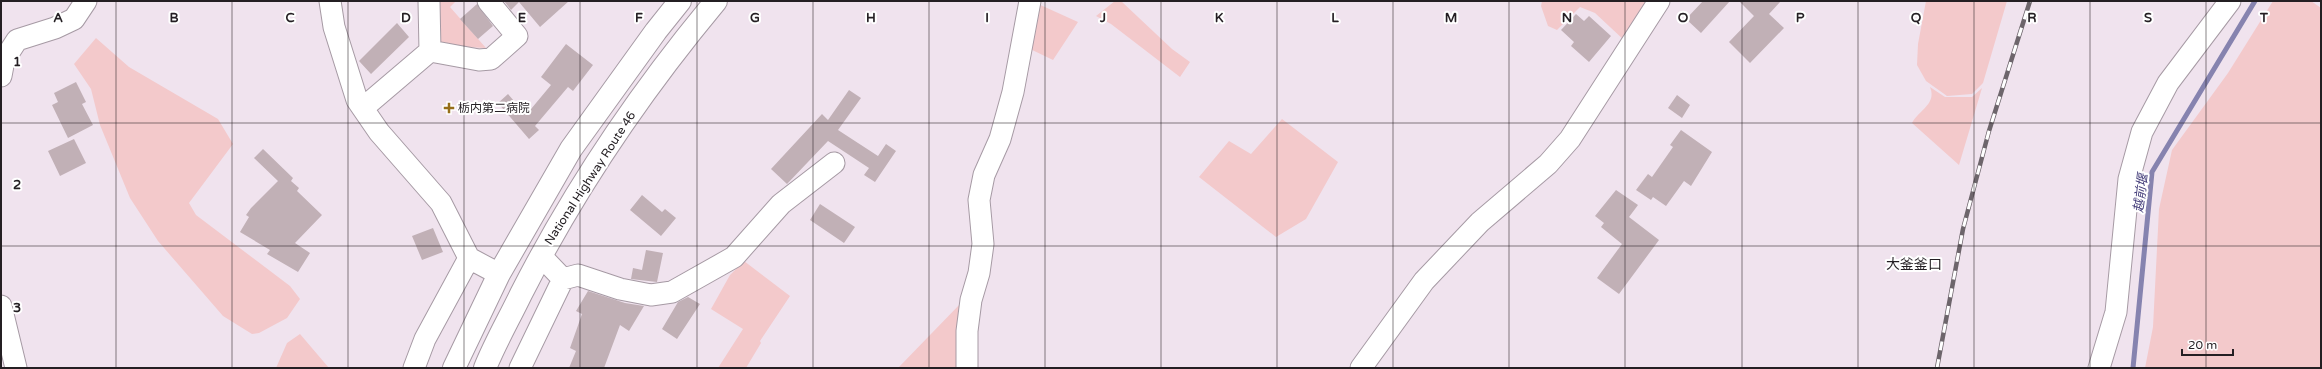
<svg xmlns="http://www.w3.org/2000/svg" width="2322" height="369" font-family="'Varela Round','Noto Sans JP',sans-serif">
	<rect width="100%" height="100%" fill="#f0e3ee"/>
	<path fill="#f3c9cb" d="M438 1H456L450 7 486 48 444 46 440 44Z
		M1115 1H1121L1172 49 1190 62 1180 77 1111 24 1096 16Z
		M1542 1H1650L1625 41 1595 13 1580 7 1557 30 1548 26 1541 6Z
		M1926 1H2007L1983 83 1972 94 1947 96 1926 81 1917 65 1918 44Z
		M2273 1H2311L2321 8V368H2145L2153 327 2159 209 2172 150 2228 73Z
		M1036 3 1078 22 1053 60 1028 48Z
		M96 38 129 67 218 119 233 144 189 203 196 215 290 286 300 299 287 318 259 333 252 334 223 316 158 241 130 198 100 125 91 89 74 64Z
		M1930 87 1945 97H1972L1982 88 1959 165 1912 123C1919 110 1937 104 1930 87Z
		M1282 119 1338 162 1306 219 1276 237 1199 177 1229 141 1251 154Z
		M744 261 790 296 760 341 761 343 746 368H718L743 329 711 309 730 275Z
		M962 302 958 368H898Z
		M300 334 329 368H276L287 343Z"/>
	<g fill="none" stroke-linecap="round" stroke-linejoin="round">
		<path stroke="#8683af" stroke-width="5" d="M2133 368 2152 172 2255 1"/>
	</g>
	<path fill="#c1b0b6" d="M504 1H569L540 27 519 2 511 10Z
		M1703 1H1730L1701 33 1686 19Z
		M1739 1H1781L1769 14 1784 28 1750 63 1729 42 1754 16Z
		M477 4 493 26 478 39 460 19Z
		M1576 14 1584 21 1589 16 1611 36 1589 62 1571 46 1574 42 1561 30Z
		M397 23 409 37 371 74 359 61Z
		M566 44 593 65 573 91 568 87 535 126 539 130 529 139 498 103 508 94 526 115 551 85 541 77Z
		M76 82 86 102 82 104 93 125 68 138 52 105 58 102 54 93Z
		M849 90 861 98 838 130 878 156 886 144 896 151 875 182 864 175 869 168 828 141 787 184 771 169 822 114 828 120Z
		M1677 95 1690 105 1682 118 1668 108Z
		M1681 130 1712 152 1691 186 1684 181 1666 206 1653 197 1651 200 1636 190 1648 174 1652 177 1673 147 1670 145Z
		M74 139 86 163 60 176 48 151Z
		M263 149 293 178 291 181 299 188 297 191 322 215 295 243 310 253 298 272 267 254 270 250 240 232 249 217 246 215 251 208 278 181 254 158Z
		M1616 190 1638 205 1629 217 1659 240 1619 294 1597 278 1622 244 1601 227 1604 223 1595 216Z
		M642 195 662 212 665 209 676 218 661 236 630 210Z
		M820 204 855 227 844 243 810 220Z
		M433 228 443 252 422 260 412 236Z
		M646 250 663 253 657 282 631 279 633 268 642 270Z
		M588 291 625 303 644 306 629 331 620 325 604 368H569L576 351 570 348 582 314 576 311Z
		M688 297 700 304 677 339 662 329 678 302Z"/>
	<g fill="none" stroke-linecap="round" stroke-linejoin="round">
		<defs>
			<path id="minor" d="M330 1 334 27 357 100 379 132 441 203 469 258 425 339 414 368
				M429 1 430 51
				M430 51 479 60 491 59 517 36 488 1
				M1 76 4 60 17 40 55 28 74 19 86 1
				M363 108 430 51
				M469 258 499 274
				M563 279 578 275 620 289 651 295 672 292 734 257 781 204 834 163
				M1 306 16 368
				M520 368 563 279 541 256
				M967 368V331L971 300 979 273 983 244 979 200 984 175 1000 139 1013 92 1030 1
				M1361 368 1424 281 1480 222 1548 164 1570 139 1659 1
				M2099 368 2116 312 2129 179 2142 132 2168 83 2230 1"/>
			<path id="highway" d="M454 368 499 274 571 149 656 31 680 1
				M485 368C495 343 509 319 521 294 574 190 641 91 716 1"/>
		</defs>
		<use href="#minor" stroke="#a69aa4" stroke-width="23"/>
		<use href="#highway" stroke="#a69aa4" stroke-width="24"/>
		<use href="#minor" stroke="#fff" stroke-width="21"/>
		<use href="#highway" stroke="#fff" stroke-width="22"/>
		<defs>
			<path id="rail" d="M1937 368 1963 229 1989 131 2030 1"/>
		</defs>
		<use href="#rail" stroke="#6d656b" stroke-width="4.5"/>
		<use href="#rail" stroke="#fff" stroke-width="3" stroke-dasharray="9" stroke-linecap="butt"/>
	</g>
	<path fill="none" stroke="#241f23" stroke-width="1" stroke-opacity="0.55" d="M116 1V368M232 1V368M348 1V368M464 1V368M580 1V368M697 1V368M813 1V368M929 1V368M1045 1V368M1161 1V368M1277 1V368M1393 1V368M1509 1V368M1625 1V368M1742 1V368M1858 1V368M1974 1V368M2090 1V368M2206 1V368M1 123H2321M1 246H2321"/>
	<path fill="#966e19" stroke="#fff" stroke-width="1.5" d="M447 102h4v4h4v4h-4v4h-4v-4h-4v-4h4z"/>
	<g text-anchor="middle" stroke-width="4" stroke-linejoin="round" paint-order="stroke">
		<g font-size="12" fill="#241f23" stroke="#fff" text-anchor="start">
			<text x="458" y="112">栃内第二病院</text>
		</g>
		<g font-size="12" fill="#241f23" stroke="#fff">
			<text transform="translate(590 178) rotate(-57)" y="4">National Highway Route 46</text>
		</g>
		<g font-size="13" font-style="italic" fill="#49427d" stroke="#fff">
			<text transform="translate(2140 193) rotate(-83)" y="5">越前堰</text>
		</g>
		<g font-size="14" fill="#241f23" stroke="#fff">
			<text x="1914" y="269">大釜釜口</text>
		</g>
	</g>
	<g font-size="13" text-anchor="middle" font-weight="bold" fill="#241f23" stroke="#fff" stroke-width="4" stroke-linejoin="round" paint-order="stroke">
		<text x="58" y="22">A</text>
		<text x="174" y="22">B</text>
		<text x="290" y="22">C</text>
		<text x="406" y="22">D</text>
		<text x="522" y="22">E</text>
		<text x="639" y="22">F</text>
		<text x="755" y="22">G</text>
		<text x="871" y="22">H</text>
		<text x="987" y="22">I</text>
		<text x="1103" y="22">J</text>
		<text x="1219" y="22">K</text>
		<text x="1335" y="22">L</text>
		<text x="1451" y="22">M</text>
		<text x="1567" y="22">N</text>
		<text x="1683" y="22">O</text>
		<text x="1800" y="22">P</text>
		<text x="1916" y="22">Q</text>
		<text x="2032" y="22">R</text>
		<text x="2148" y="22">S</text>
		<text x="2264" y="22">T</text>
		<text x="17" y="66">1</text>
		<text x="17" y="189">2</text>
		<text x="17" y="312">3</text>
	</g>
	<rect width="2322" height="369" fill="none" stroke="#241f23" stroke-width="4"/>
	<path d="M2182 349v6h51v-6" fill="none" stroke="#241f23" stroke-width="2"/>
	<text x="2188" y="349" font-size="12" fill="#241f23" stroke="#ffffff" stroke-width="3" paint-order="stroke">20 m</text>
</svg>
